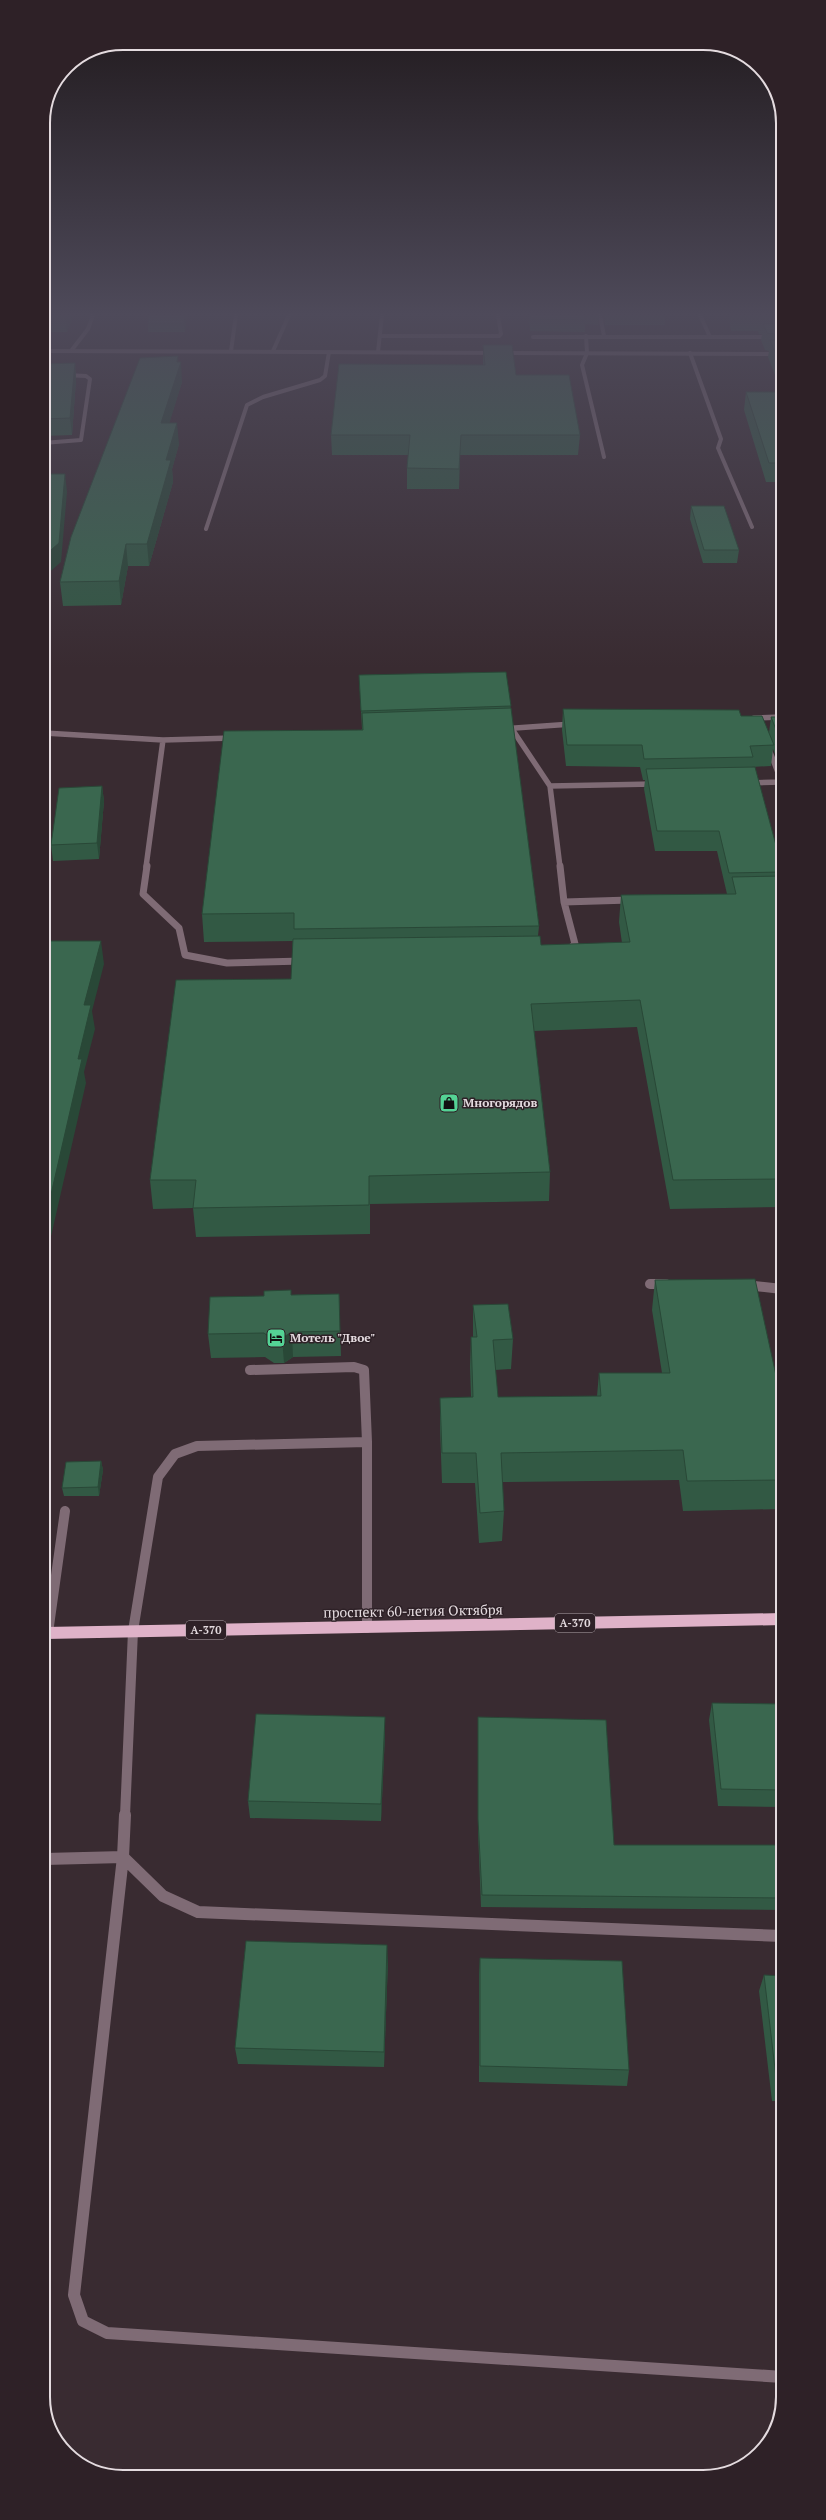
<svg xmlns="http://www.w3.org/2000/svg" width="826" height="2520" font-family="'PT Serif',serif">
	<rect width="100%" height="100%" fill="#392b31"/>
	<g fill="none" stroke-linecap="round" stroke-linejoin="round">
		<path stroke="#7f6b75" stroke-width="4" d="M600 315 604 336
			M700 315 710 337
			M380 336H499L501 334 498 315
			M586 336 587 353 582 365 604 457
			M533 337H772
			M71 351 88 329 93 315
			M231 351 236 315
			M273 351 289 315
			M378 352 382 315
			M690 353 721 439 718 448 752 527
			M43 443 81 440 90 379 86 376 66 375
			M206 529 247 405 263 397 320 380 325 376 329 352"/>
		<path stroke="#7f6b75" stroke-width="5.5" d="M754 718 781 717
			M502 729 572 724
			M512 729 550 786 654 784
			M44 733 163 740 233 738
			M768 747 781 780
			M748 783 781 782
			M550 786 560 867
			M146 867 163 740"/>
		<path stroke="#7f6b75" stroke-width="7" d="M147 866 143 894 179 928 185 955 227 963 303 961
			M560 866 564 902
			M567 951 575 944 564 902 630 900"/>
		<path stroke="#7f6b75" stroke-width="10" d="M650 1284H666
			M745 1285 782 1289
			M250 1370 354 1367 364 1370 367 1442V1628
			M48 1633 65 1511
			M125 1816 133 1631 158 1477 175 1454 197 1446 367 1442"/>
		<path stroke="#7f6b75" stroke-width="12" d="M125 1815 123 1857 74 2295 83 2321 107 2333 783 2377
			M45 1859 123 1857 163 1896 198 1912 782 1936"/>
		<path stroke="#7f6b75" stroke-width="4" d="M43 351 778 354"/>
		<path stroke="#dfb2c8" stroke-width="12" d="M45 1633 782 1619"/>
	</g>
	<path fill="#325944" d="M43 315H74L67 332H43Z
		M149 315H187L185 332H148V324Z
		M529 315H599L598 325 585 324V332L530 331Z
		M604 315H665V325H605Z
		M729 315H781V390L768 357 769 351 765 350 761 340 762 334H759L758 331H731Z
		M483 345 580 435 578 455H460L459 489H407V468L409 455H332L331 435 483 365Z
		M178 362 182 382 169 423 179 444 172 469 173 482 149 566H128L121 605 63 606 60 582Z
		M75 363 76 380 72 435 43 436V364Z
		M746 392H781V482H766L744 410Z
		M691 506 739 550 737 563H703L690 519Z
		M506 672 539 926 538 936 541 945 622 943 619 922 621 895 727 894 717 851H655L644 789 645 780H643L640 767 566 766 562 730 563 709 741 716 769 733 771 717H781V766H780L773 749 771 766 751 767 781 864 782 1207 670 1209 637 1027 534 1031 550 1172 549 1201 370 1204V1234L196 1237 193 1208 153 1209 150 1180 291 979 293 941 204 942 202 914 362 729 359 675Z
		M102 786 104 801 99 859 53 861 51 845Z
		M655 1280 782 1403V1509L683 1511 679 1480 502 1482 504 1511 502 1541 479 1543 475 1483H442L440 1428V1398L471 1397 470 1367 471 1337H473V1305L513 1339 511 1369 495 1370 498 1397 597 1396 599 1373H662L652 1310Z
		M339 1294 341 1356 293 1357 284 1363H274L265 1357 211 1358 208 1334 291 1295Z
		M101 1461 103 1470 99 1496H64L62 1488Z
		M712 1703 782 1704V1807L718 1806 709 1720Z
		M478 1717 614 1845H782V1910L481 1907 478 1831Z
		M385 1734 381 1821 250 1818 248 1801Z
		M480 1958 629 2070 627 2086 479 2082V1974Z
		M388 1961 384 2067 238 2064 235 2048Z
		M764 1975 783 1976V2101H772L759 1991Z"/>
	<path fill="#294837" d="M65 315H74L67 332Z
		M185 315H187L185 332 184 324Z
		M178 356 179 368 181 362 182 382 163 444 161 423 177 362Z
		M75 363 76 380 72 435 70 418Z
		M177 423 179 444 172 469 173 482 149 566 147 544 166 460Z
		M461 435 460 455 459 489V469Z
		M65 474 67 492 61 562 44 577V556Z
		M126 544 128 566 121 605 119 581Z
		M102 786 104 801 99 859 97 843Z
		M101 941 104 964 92 1011 95 1029 84 1072 86 1083 44 1267V1225L78 1059 84 1005Z
		M292 1332 293 1357 284 1363 282 1338Z
		M101 1461 103 1470 99 1496 98 1487Z
		M385 1717V1734L381 1821V1804Z
		M387 1945 388 1961 384 2067V2052Z"/>
	<path fill="#3a674f" stroke="#294837" d="M149 315H185L184 324H148Z
		M530 315H585V320L530 319Z
		M760 315H781V317H761Z
		M781 323V335L767 333 763 324Z
		M770 340H781V367Z
		M483 345H512L516 375H569L580 435H461L459 469 407 468 410 435H331L339 364 485 365Z
		M178 356 177 362H181L161 423H177L166 460H171L147 544H126L119 581 60 582 71 537 140 358Z
		M75 363 70 418 43 419V364Z
		M746 392H781V463H769Z
		M43 474H65L59 543 44 556Z
		M691 506H724L739 550H704Z
		M506 672 511 706 361 711 359 675Z
		M511 708 539 926 294 929V913L202 914 224 731 363 730 362 713Z
		M563 709 739 710 741 716H762L774 745 750 746 753 757 644 759 642 745H567Z
		M771 717H781V742Z
		M755 767 781 864V872L729 873 719 831H657L646 769Z
		M102 786 97 843 51 845 59 788Z
		M781 876 782 1179 673 1180 640 1000 531 1004 550 1172 369 1176V1205L193 1208 196 1180H150L176 980 291 979 293 939 540 936 541 945 630 942 621 895 736 894 732 877Z
		M44 941H101L84 1005H91L78 1059H82L44 1225Z
		M755 1279 782 1403V1480L687 1481 683 1450 501 1453 504 1511 480 1513 476 1453H442L440 1398 473 1397 471 1337H477L473 1305 508 1304 513 1339 493 1340 498 1397 601 1396 599 1373H670L655 1280Z
		M291 1290V1295L339 1294 340 1331 292 1332 282 1338 272 1339 264 1333 208 1334 210 1297 264 1296V1291Z
		M101 1461 98 1487 62 1488 66 1462Z
		M712 1703 782 1704V1790L721 1789Z
		M256 1714 385 1717 381 1804 248 1801Z
		M478 1717 606 1720 614 1845H782V1898L482 1895 478 1819Z
		M246 1941 387 1945 384 2052 235 2048Z
		M480 1958 622 1961 629 2070 480 2066Z
		M764 1975 783 1976V2086H777Z"/>
	<linearGradient id="sky" x2="0" y2="1"><stop stop-color="#1f181b"/><stop offset="0.47" stop-color="#4e4a5a"/><stop offset="1" stop-color="#4e4a5a" stop-opacity="0"/></linearGradient>
	<rect width="826" height="668" fill="url(#sky)"/>
	<defs>
		<symbol id="shop-square" viewBox="-11 -11 22 22"><rect x="-9" y="-9" width="18" height="18" rx="4" fill="#54d395" stroke="#2e2127"/><path d="M-5-2.5h2.3a2.7 3.5 0 0 1 5.4 0H5L5.5 6h-11ZM-1.5-2.5h3a1.5 2.3 0 0 0-3 0Z" fill="#111"/></symbol>
		<symbol id="hotel-square" viewBox="-11 -11 22 22"><rect x="-9" y="-9" width="18" height="18" rx="4" fill="#54d395" stroke="#2e2127"/><path d="M-6-4.5h1.5V1H6V5H4.5V3h-9V5H-6ZM-4 0a1.8 1.8 0 1 1 3.6 0ZM.5 0V-2.5h3Q6-2.5 6 0Z" fill="#111"/></symbol>
	</defs>
	<g fill-rule="evenodd">
		<use href="#shop-square" x="438" y="1092" width="22" height="22"/>
		<use href="#hotel-square" x="265" y="1327" width="22" height="22"/>
	</g>
	<g text-anchor="middle" stroke-width="3" stroke-linejoin="round" paint-order="stroke">
		<g fill="#2e2127" stroke="#ada3a8" stroke-width="1">
			<rect x="555" y="1614" width="40" height="18" rx="3"/>
			<rect x="186" y="1621" width="40" height="18" rx="3"/>
		</g>
		<g font-size="11" font-weight="bold" fill="#e4dbdf">
			<text x="575" y="1627">А-370</text>
			<text x="206" y="1634">А-370</text>
		</g>
		<g font-size="12" font-weight="bold" fill="#e4dbdf" stroke="#2e2127" text-anchor="start">
			<text x="463" y="1107">Многорядов</text>
			<text x="290" y="1342">Мотель "Двое"</text>
		</g>
		<g font-size="14" fill="#e4dbdf" stroke="#2e2127">
			<text transform="translate(413 1611) rotate(-1)" y="5">проспект 60-летия Октября</text>
		</g>
	</g>
	<path d="M0 0H826V2520H0ZM123 50H703A73 73 0 0 1 776 123V2397A73 73 0 0 1 703 2470H123A73 73 0 0 1 50 2397V123A73 73 0 0 1 123 50Z" fill="#2e2127" fill-rule="evenodd"/>
	<path fill="none" stroke="#e4dbdf" stroke-width="2" d="M123 50H703A73 73 0 0 1 776 123V2397A73 73 0 0 1 703 2470H123A73 73 0 0 1 50 2397V123A73 73 0 0 1 123 50Z"/>
</svg>
